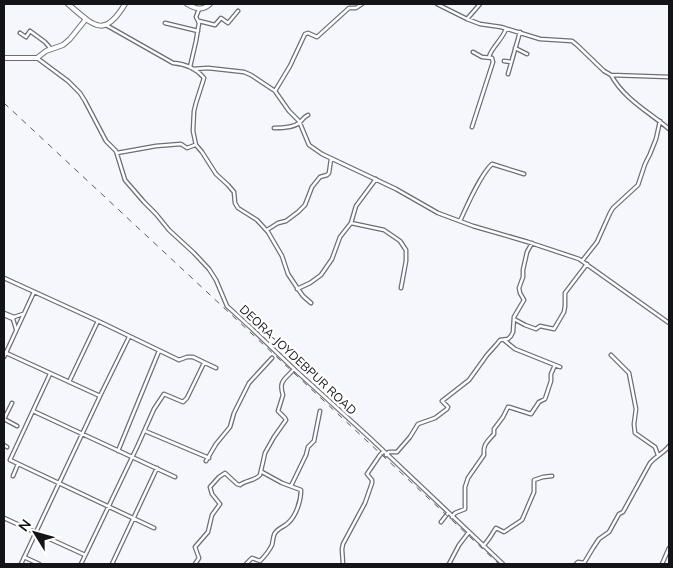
<svg xmlns="http://www.w3.org/2000/svg" width="673" height="568" font-family="Mulish,sans-serif">
	<rect width="100%" height="100%" fill="#f6f7fd"/>
	<g fill="none" stroke-linecap="round" stroke-linejoin="round">
		<defs>
			<path id="minor" d="M437 4 467 19 480 24 501 27 540 39 572 41 577 45 604 71 611 75 669 77
				M467 19 480 4
				M199 21 215 25 221 18 228 23 238 11
				M165 23 198 31
				M106 25 173 63C186 64 196 68 204 78L196 103 194 111 193 131 196 145 202 152 216 174 228 185 234 192 235 203 238 208 257 220 268 232 282 256 288 274 296 286 303 296 311 303
				M20 33 26 37 30 31 45 42 51 49
				M515 48 527 54
				M489 57C491 48 502 40 506 29
				M37 58 68 81 80 93 85 101 106 141 116 151 125 180 144 202 156 214 169 230 194 253 209 269 216 280 227 306 250 327 294 369 370 438 503 564
				M504 61 511 62
				M190 67 196 41 199 23 196 17 199 9
				M193 69 208 68 244 72 251 75 275 91 289 111 299 121 309 145 322 154 396 189 438 213 473 226 528 242 579 259 669 323
				M508 74 520 32
				M611 75C624 99 649 112 669 129
				M275 91 290 66 305 34 308 33 317 37 349 8H356L362 4
				M472 127 493 62 492 58 482 57 473 52
				M274 128C281 128 293 128 299 123 303 120 302 118 308 115
				M117 153 156 146 181 144 187 148 195 145
				M460 221C467 206 480 175 492 164L524 174
				M351 223 384 230 400 241 406 250V261L401 288
				M267 230 278 223 286 221 298 212 305 205 312 187 320 177 327 175 329 173 331 159
				M582 261 597 242 610 213 613 208 638 185 645 164 650 154 656 139 660 121
				M4 278 98 321
				M297 289 310 283 321 275 332 259 340 237 351 223 356 206 376 179
				M4 313 14 317
				M4 315 13 319
				M514 319 525 325 536 329 540 326 554 329 564 312 565 306V293L587 264
				M16 329 13 319 14 317 23 314
				M504 340 515 349 560 367
				M4 352 100 396
				M611 355 629 373 636 409 634 424 635 433 655 447 658 455
				M4 357 34 292
				M50 374 10 460 154 528
				M69 382 98 321 179 360 187 357H193L216 368
				M33 411 175 477
				M4 419 12 403
				M4 419 17 426
				M145 431 209 458
				M4 445 7 447
				M118 451 159 351
				M386 455 389 452H397L410 437 418 424 435 418 447 409 448 407 442 401 469 380 487 355 496 345 500 340 508 339 511 336 513 332 514 317 524 300 520 293 519 288 523 277V270L527 252 532 243
				M206 461 216 444 230 427 234 413 249 383 272 358
				M13 476 18 464
				M291 486 306 455 308 447 314 441 320 411
				M452 517 455 513 465 509V487L468 478 484 455C483 444 487 442 494 434V429L503 417 508 407H509L531 414 539 402 545 399 551 381V374L555 365
				M4 518 85 555
				M441 522 448 513
				M483 546C489 540 491 535 496 528L504 532 522 520 534 492V480L543 477 552 476
				M24 557 39 564
				M21 564 100 396 129 337
				M81 564 138 445 154 409 164 394 183 402 187 398 204 363
				M112 564 157 468
				M195 564 199 558 195 547 208 532 212 515 220 504 212 494 210 487 219 477 225 473 237 484 240 485C246 480 255 481 260 475L265 453 274 437 286 420 285 418 278 411 283 395C278 380 286 379 294 369
				M246 564 252 558 260 561C264 557 269 551 272 545 273 541 273 536 275 533 278 528 284 527 288 523 296 516 301 501 301 490L282 483 262 472
				M343 564 342 549 343 544 365 503 372 483V480L367 474 380 455 383 452
				M449 564 459 545 469 532
				M576 564 578 562 584 563 593 548 599 539 609 532 619 514 623 512 650 463C656 456 664 453 669 446
				M662 564 669 548"/>
			<path id="major" d="M68 4C94 26 104 39 125 4
				M187 4C196 9 202 11 210 4
				M4 58H37L46 51 63 45 70 39 86 19"/>
		</defs>
		<use href="#minor" stroke="#6c6d76" stroke-width="5"/>
		<use href="#major" stroke="#6c6d76" stroke-width="6"/>
		<use href="#minor" stroke="#fff" stroke-width="2.5"/>
		<use href="#major" stroke="#fff" stroke-width="4"/>
		<path stroke="#5a5a5f" stroke-width="1" stroke-dasharray="6 6" stroke-linecap="butt" d="M4 103 499 564"/>
	</g>
	<g text-anchor="middle" stroke-width="5" stroke-linejoin="round" paint-order="stroke">
		<g font-size="12" fill="#141418" stroke="#fff">
			<text transform="translate(298 360) rotate(43)" y="4">DEORA-JOYDEBPUR ROAD</text>
		</g>
	</g>
	<rect width="673" height="568" fill="none" stroke="#141418" stroke-width="10"/>
	<g transform="translate(35 533) rotate(307)" stroke="#ffffff" stroke-width="4" paint-order="stroke">
	<path d="M0-4L9 19L0 12L-9 19Z" fill="#141418"/>
	<text y="-8" font-size="14" font-weight="bold" text-anchor="middle" fill="#141418">N</text>
	</g>
</svg>
